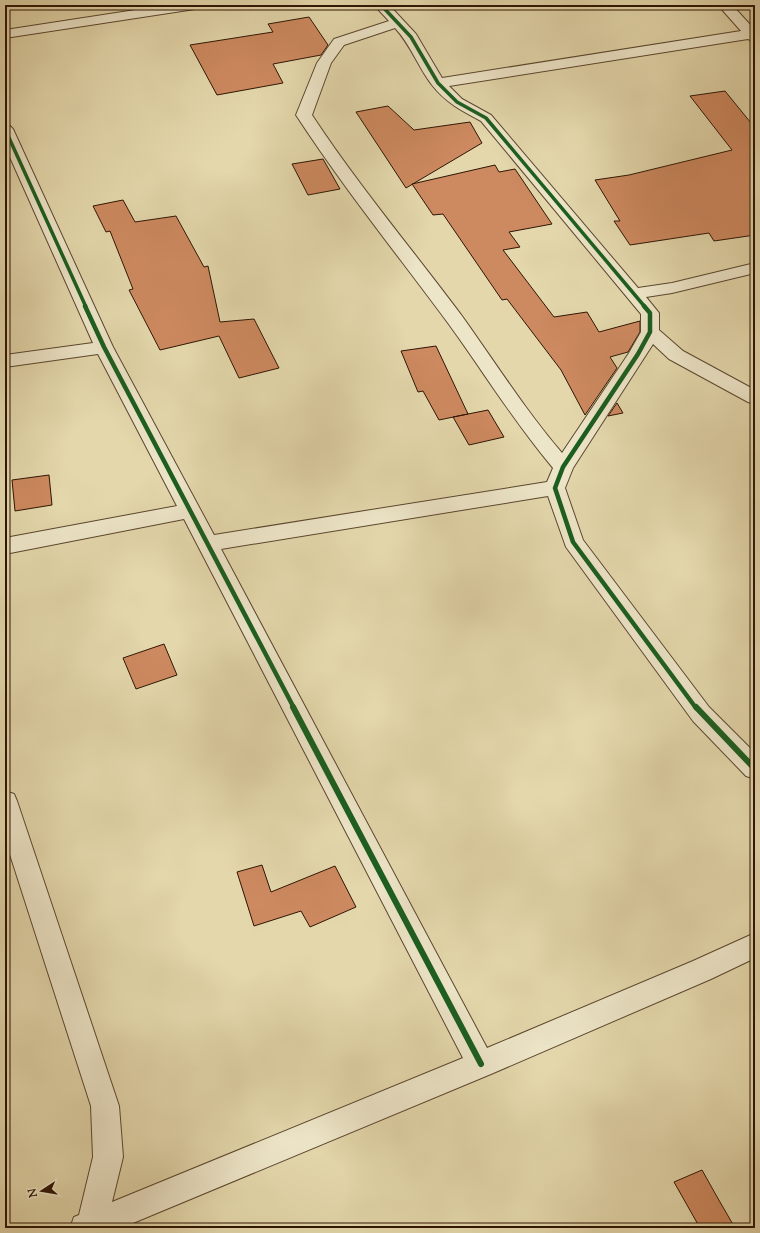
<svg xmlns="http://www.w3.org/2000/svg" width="760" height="1233" font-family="'Sorts Mill Goudy',serif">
	<rect width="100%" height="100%" fill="#e3d7ab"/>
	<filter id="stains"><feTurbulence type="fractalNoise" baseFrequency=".005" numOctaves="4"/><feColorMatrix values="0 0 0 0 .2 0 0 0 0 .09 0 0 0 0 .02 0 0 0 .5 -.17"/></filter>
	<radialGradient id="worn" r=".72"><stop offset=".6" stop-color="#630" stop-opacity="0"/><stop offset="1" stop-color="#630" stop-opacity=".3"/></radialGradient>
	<path fill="#cd895f" stroke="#2e1504" d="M309 17 328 45 321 55 273 64 283 83 217 95 190 45 273 32 268 24Z
		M725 91 755 128V235L714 241 709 233 630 245 614 221H620L595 180 629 175 732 150 690 96Z
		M388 106 414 130 470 122 482 143 406 188 356 112Z
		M323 159 340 189 308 195 292 164Z
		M495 165 499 172 515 169 552 224 509 232 520 247 503 250 554 317 587 312 599 332 640 321V332L628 352 610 357 617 368 585 415 561 370 507 299 502 300 443 214 433 215 412 184Z
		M123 200 135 222 176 216 204 267 208 266 220 322 254 319 279 368 239 378 219 336 160 350 129 290 133 289 110 231 106 232 93 206Z
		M436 346 468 414 439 420 423 391 418 392 401 351Z
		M617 403 623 413 608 416Z
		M488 410 504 437 469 445 453 417Z
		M49 475 52 505 15 511 12 480Z
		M164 644 177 675 136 689 123 658Z
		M262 865 271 892 335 866 356 907 310 927 301 911 254 926 237 872Z
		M702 1170 716 1195 735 1228H700L674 1182Z"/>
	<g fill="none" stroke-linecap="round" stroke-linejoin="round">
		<defs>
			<path id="minor" d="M168 5H202L200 8 195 9 5 38V30Z
				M374 5H389L416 34 442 78 741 31 718 5H732L755 30V42L748 39 449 86 462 99 491 115 638 288 672 283 755 263V273L672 293 646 297 659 313V330L683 351 755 390V404L748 402 669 359 653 344 573 468 565 488 583 540 709 707 755 753V779L746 776 693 721 566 547 548 496 221 549 487 1048 693 961 755 933V958L711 979 491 1074 121 1228H70L74 1217 79 1215 93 1157 91 1106 5 839V791L14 794 17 801 119 1106 123 1157 112 1202 463 1058 184 519 5 554V538L177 506 98 354 5 367V355L93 343 5 146V124L10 126 13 129 113 347 214 535 547 482 553 468C514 422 483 371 448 323 397 254 343 187 296 115L317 63 334 39 389 21ZM395 28C411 45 418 67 432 85 445 102 462 111 481 121L641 314V332L629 353 562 453C525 410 495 362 462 316 412 249 358 185 312 115L331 63 344 45Z"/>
		</defs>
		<use href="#minor" stroke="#5b462e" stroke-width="2"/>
		<use href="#minor" fill="#ede5c8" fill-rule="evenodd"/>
		<defs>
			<path id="cycleway-far2" d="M381 5 411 37 438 83 457 102 486 118 645 307
				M5 129 86 307"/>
			<path id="cycleway-far1" d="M85 306 104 347 294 708
				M644 306 650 313V332L638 354 563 467 555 488 573 542 696 708"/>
			<path id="cycleway" d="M293 707 481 1064
				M696 707 755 769"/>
		</defs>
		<use href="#cycleway-far2" stroke="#ede5c8" stroke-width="5.5"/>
		<use href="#cycleway-far1" stroke="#ede5c8" stroke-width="7"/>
		<use href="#cycleway" stroke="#ede5c8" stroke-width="8"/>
		<use href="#cycleway-far2" stroke="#1b5e20" stroke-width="3.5"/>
		<use href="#cycleway-far1" stroke="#1b5e20" stroke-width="4.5"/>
		<use href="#cycleway" stroke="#1b5e20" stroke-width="6"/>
	</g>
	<rect width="760" height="1233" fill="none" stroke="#e3d7ab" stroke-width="20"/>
	<rect x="6" y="6" width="748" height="1221" fill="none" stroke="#2e1504" stroke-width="2"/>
	<rect x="10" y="10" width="740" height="1213" fill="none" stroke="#2e1504"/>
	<g transform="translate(42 1191) rotate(258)" stroke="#ede5c8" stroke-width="3" paint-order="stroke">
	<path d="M0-3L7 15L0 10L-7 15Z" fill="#2e1504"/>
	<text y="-6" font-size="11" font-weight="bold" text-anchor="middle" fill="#2e1504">N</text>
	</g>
	<rect width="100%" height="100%" filter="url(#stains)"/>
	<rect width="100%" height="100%" fill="url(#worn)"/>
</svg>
